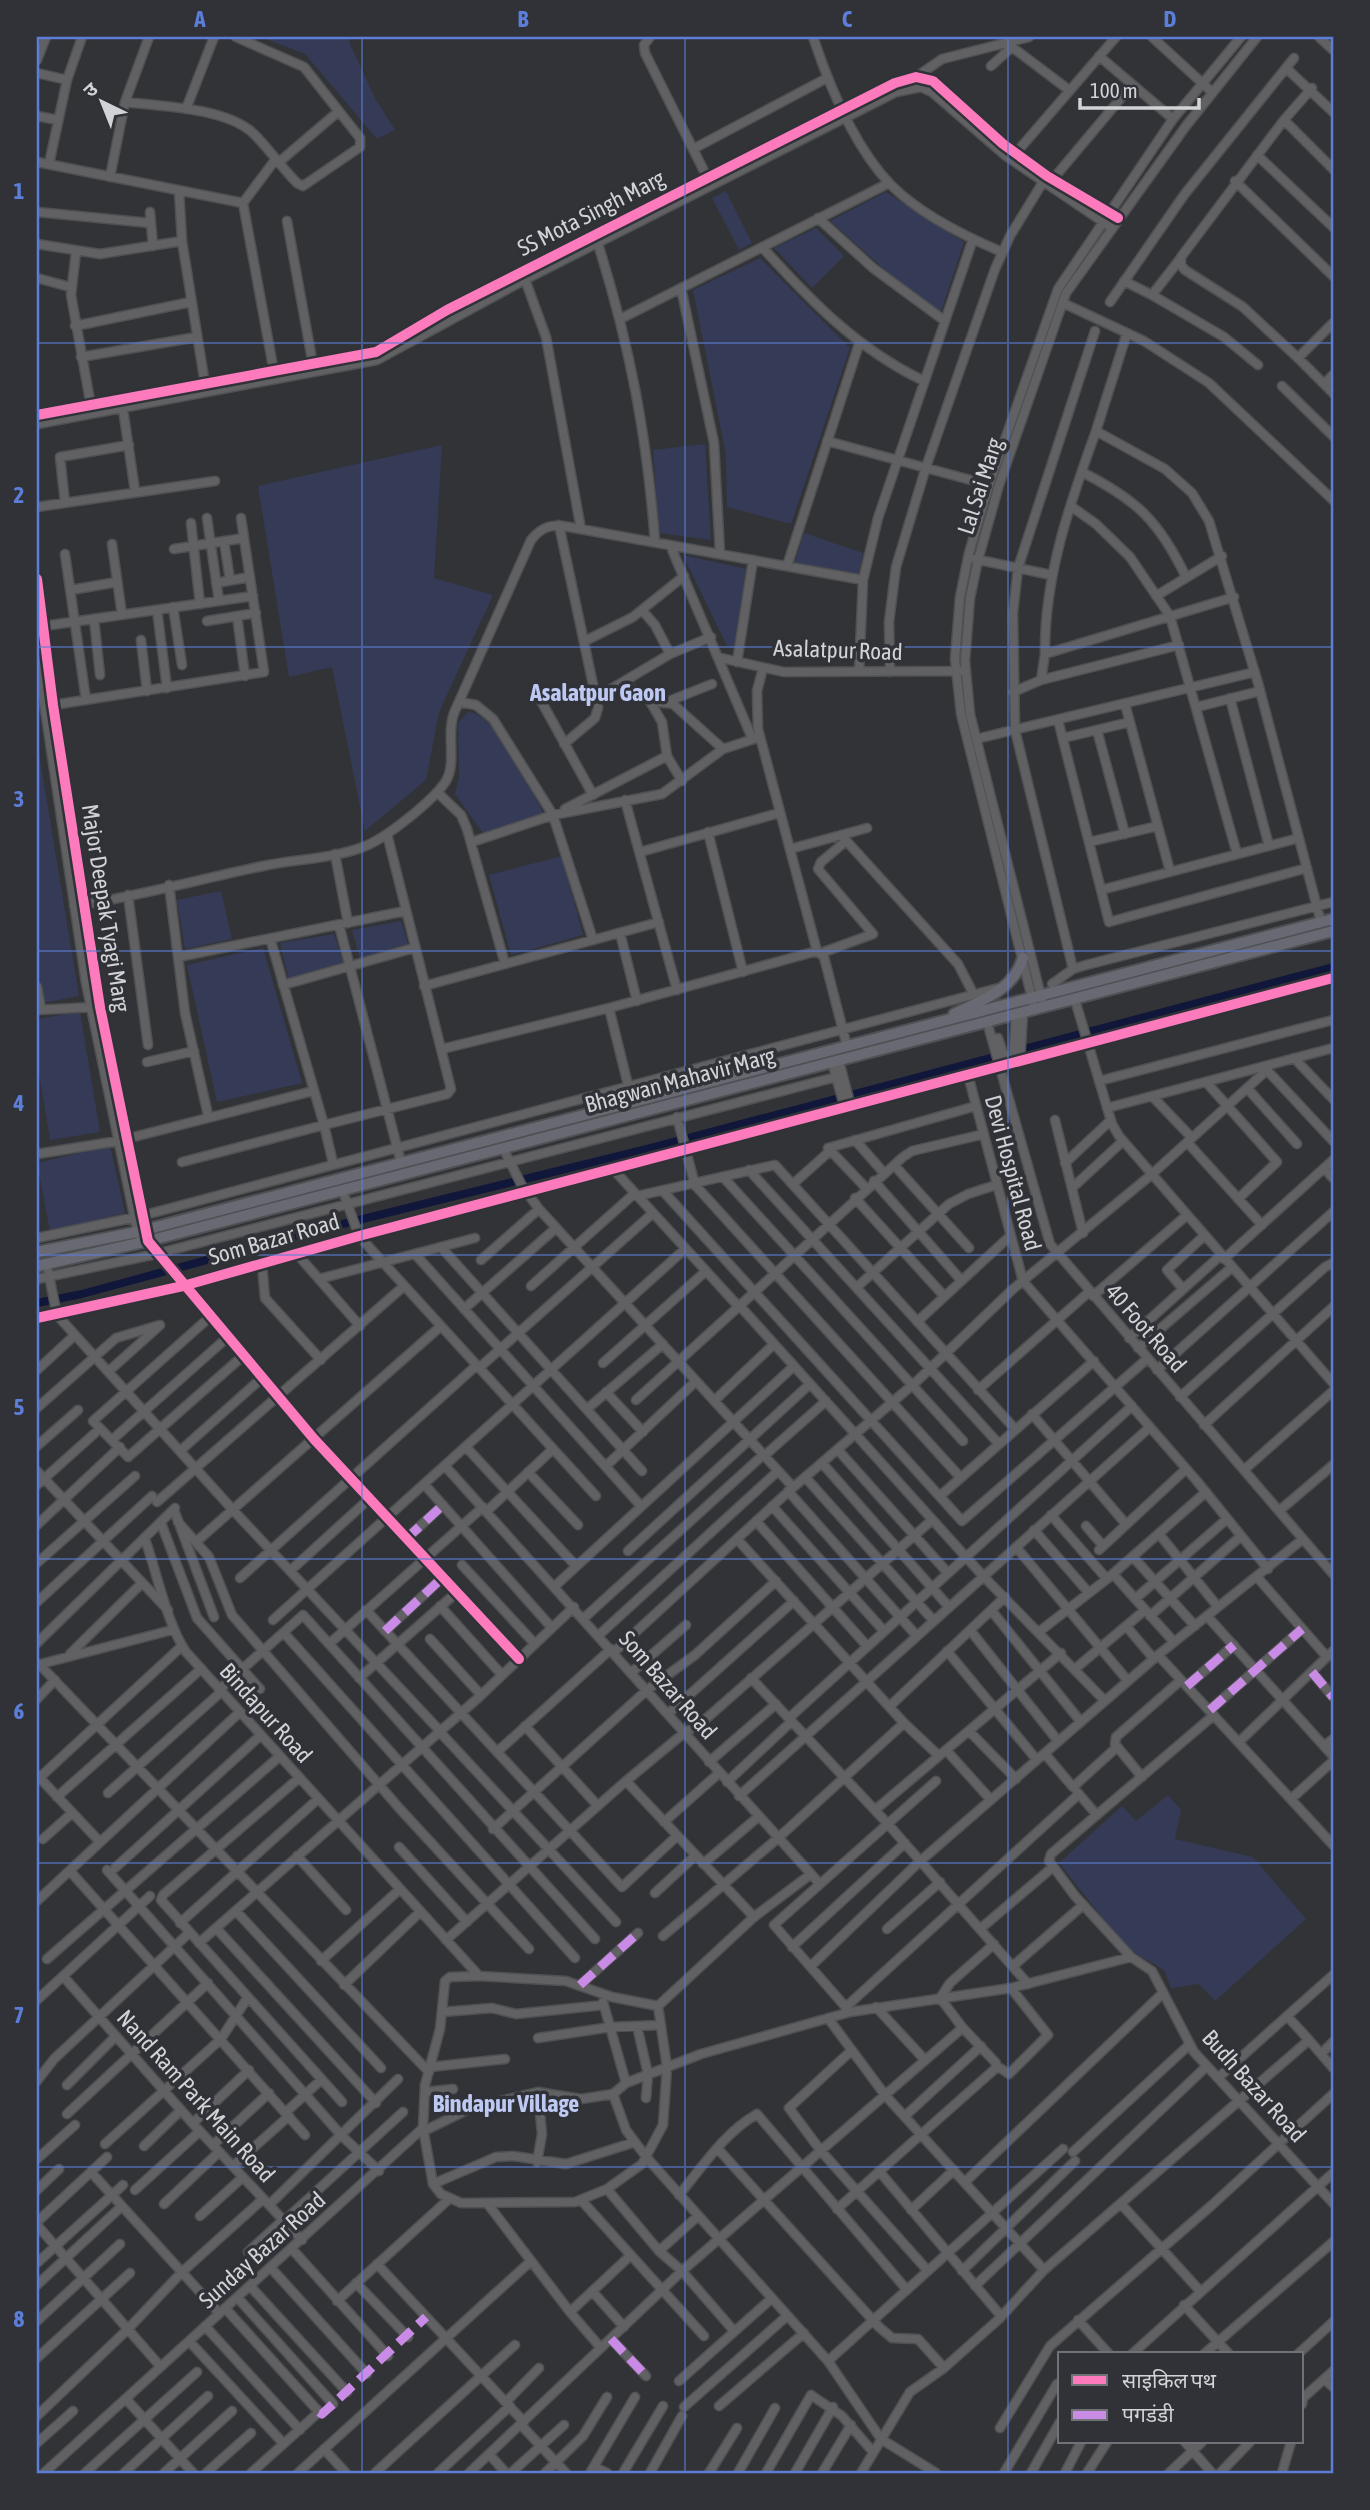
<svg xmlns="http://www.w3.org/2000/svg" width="1370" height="2510" font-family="'Asap Condensed','Noto Sans Devanagari',sans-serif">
	<rect width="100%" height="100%" fill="#323336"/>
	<path fill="#353b56" d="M261 37H351L349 42 376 100 395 130 377 139 305 54Z
		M726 191 752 243 739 250 712 198Z
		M886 192 964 242 941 311 901 284 830 221Z
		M816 228 844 256 812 288 774 248Z
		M760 258 850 348 791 524 727 507 726 455 693 290Z
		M705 444 711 540 659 533 653 450Z
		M442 445 434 578 493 595 439 712 426 780 365 831 332 667 289 677 258 486Z
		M804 533 863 553 859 574 794 564Z
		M683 555 746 569 734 647 727 646Z
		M468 712C501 716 529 788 545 816L483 833 455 794 459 778 458 723Z
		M37 741 79 996 37 1004Z
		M562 856 583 935 511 955 489 875Z
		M221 891 232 939 185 949 177 900Z
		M401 921 409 947 360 960 352 930Z
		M334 934 344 965 289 980 280 943Z
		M263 948 302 1083 217 1102 187 965Z
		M80 1012 100 1132 50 1140 37 1060V1019Z
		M110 1146 125 1213 50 1231 37 1163Z
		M1168 1795 1181 1810 1175 1839 1253 1857 1306 1919 1215 2001 1199 1984 1171 1988 1164 1970 1130 1950 1120 1940 1059 1863 1122 1806 1136 1821Z"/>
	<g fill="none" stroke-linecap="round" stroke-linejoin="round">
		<path stroke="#11163b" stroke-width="8" d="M37 1303 82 1294 310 1232 651 1148 1333 967"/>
		<defs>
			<path id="minor" d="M650 37 644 45 645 53 709 181
				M813 37C829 85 855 148 891 185 920 214 964 236 1002 252
				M1152 37 1212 92
				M1319 37 1333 50
				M1099 56 1173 119
				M37 60 46 37
				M991 66 1012 47 1069 90
				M1286 68 1333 112
				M37 73 67 80
				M916 77 942 59 1029 37
				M125 102C162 106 227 108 254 134 269 149 282 168 297 183L303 186 360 147V138L304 67 236 37
				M186 109 214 37
				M37 116 58 120
				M1284 120 1312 88
				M693 149 827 78
				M1016 153 1116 37
				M1257 155 1333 227
				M37 162 243 203
				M278 163 339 111
				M49 164 67 80 82 37
				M110 177 125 102 149 37
				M1053 179 1132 85
				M1235 181 1333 276
				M179 191 182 241 206 390
				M37 212 150 223
				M150 212 153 246
				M818 218 873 268 945 321
				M287 221 313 365
				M37 244 100 254 182 241
				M598 244C630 346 647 436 655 542
				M762 247C811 301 857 349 924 381
				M76 252 71 295 91 406
				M523 274 546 337 581 529
				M37 278 70 287
				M1124 281 1152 295 1180 259
				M681 288 714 443 720 553
				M1152 295 1224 337 1258 365
				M1110 302 1184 195 1294 58
				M1063 303 1144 341 1209 383 1333 500
				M622 318 889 183
				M1333 323 1298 358 1333 393
				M75 326 191 302
				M1127 333 1096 431 1165 469 1192 493 1209 521 1258 683 1321 922
				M81 357 197 337
				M1298 358 1243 307 1185 270 1181 265V257L1284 120 1333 169
				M274 372 243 203 275 160
				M1324 384 1333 375
				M1282 386 1333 436
				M123 409 135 491
				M37 415 376 352 447 310 895 83 916 77 933 81 1003 144 1047 176 1118 218
				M37 424 377 360 526 279 896 92 921 87 932 92 1006 156 1112 228
				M1096 431C1070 503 1044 577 1045 654L1234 597
				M827 441 989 485
				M1082 472C1137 500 1159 521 1186 577
				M65 503 60 457 129 445
				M37 507 215 481
				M1072 507 1096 524 1130 557 1170 616 1237 854
				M207 518 219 601
				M191 523 200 604
				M559 525 598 708 595 718 564 744
				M224 541 230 580
				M112 544 122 615
				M670 545 752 738
				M174 549 244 538
				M65 554 86 700
				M975 559 1051 575
				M787 566 859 344
				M37 579 53 705 100 1007 148 1241 314 1439 519 1659
				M216 583 250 577
				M71 590 117 582
				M1156 596 1222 556
				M173 607 182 665
				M157 610 167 688
				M642 610 655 625 670 654
				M237 616 245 676
				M94 619 100 675
				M207 621 256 613
				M44 626 253 596
				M141 640 147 691
				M585 641 633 617 684 576
				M37 656 86 983 138 1235
				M721 658 784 672 960 671
				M737 662 753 560
				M763 668 757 691 758 729 817 951 824 957 847 1046
				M859 672 863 580 878 518 973 239
				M890 672 889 622 896 567 926 467 995 269 1010 236 1043 182
				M1041 680 1179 645
				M623 684 654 701 673 704 723 749
				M1013 692 1041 680 1045 654
				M596 698 670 654 711 637
				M648 698 662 722 667 756 682 781
				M1230 698 1269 846
				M540 699 593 795
				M460 702 476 705 493 719 553 815 593 940
				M664 703 712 684
				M1125 704 1170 871
				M53 705 264 672 241 518
				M1197 707 1260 691
				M1058 720 1101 890
				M1097 730 1125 834
				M1063 738 1130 722
				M976 739 1255 672
				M437 792 461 815 467 829 505 964
				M625 800 677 990
				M565 809 667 756
				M708 832 743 972
				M841 835 958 964 973 993
				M1299 838 1101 890 1109 922 1307 868
				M472 842 553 815 662 794 723 749 760 737
				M1089 842 1158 826
				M790 849 867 828
				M640 852 779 813
				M335 854 348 923
				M169 885 185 1013 208 1115
				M128 895 148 1045
				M74 906C137 897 200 879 263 866 296 859 331 859 363 847 385 839 433 801 446 781 457 762 446 734 454 713L531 540C542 526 552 524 569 527L863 580
				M339 925 401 1162
				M620 933 637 1001
				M821 953 873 934 818 869 821 862 846 841
				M178 957 405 911
				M1073 969 1015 730 1013 613 1018 568 1095 331
				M1052 984 1073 969 1086 965 1333 902
				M283 985 414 948
				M424 986 659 922
				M37 987 41 1009
				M1042 1000 970 714 965 661 970 598 978 560 999 485 1066 293 1186 126 1257 37
				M1075 1000 1112 1124 1119 1136 1333 1383
				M609 1008 632 1101
				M37 1010 94 1007
				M1035 1010 961 714 955 659 960 597 969 553 989 485 1058 289 1173 119 1241 37
				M987 1022 1050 1244 1333 1574
				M998 1038 1007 1065
				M442 1049 609 1008 817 951
				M1294 1058 1333 1099
				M839 1061 851 1107
				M147 1062 194 1051
				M832 1062 845 1109
				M1020 1062 1023 1013
				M1013 1063 1016 1015
				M1264 1067 1333 1141
				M968 1075 1023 1281 1196 1480 1268 1569
				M1099 1081 1333 1020
				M1207 1083 1277 1162 1238 1199
				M1247 1088 1297 1144
				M1152 1096 1192 1138
				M1107 1108 1333 1048
				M677 1117 695 1185 960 1477
				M1055 1120 1083 1233
				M855 1140 884 1173
				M1187 1142 1262 1225
				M503 1148 522 1186 539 1209 793 1487
				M37 1154 118 1141 313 1091
				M182 1162 324 1125 270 938
				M333 1163 324 1125 447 1094 451 1089 387 834
				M1065 1163 1111 1120
				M894 1165 969 1248
				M1324 1168 1333 1178
				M613 1169 738 1306
				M749 1170 999 1444
				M723 1177 963 1441
				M874 1181 961 1280
				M793 1184 831 1150
				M866 1188 828 1148 976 1106
				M1072 1188 1123 1141
				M342 1189 359 1236 596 1496
				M663 1191 962 1521 1147 1359
				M637 1196 775 1165 1015 1429
				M855 1198 944 1296
				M37 1238 141 1216 1006 986
				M441 1247 642 1471
				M297 1254 360 1326
				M415 1254 641 1506
				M1224 1259 1333 1160
				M481 1260 539 1209
				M262 1264 265 1298 321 1360
				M48 1271 57 1315 233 1510 440 1731
				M37 1279 156 1254 836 1077
				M319 1279 475 1238
				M531 1286 635 1193
				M857 1287 949 1204 968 1194 996 1185
				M1183 1289 1167 1270 1204 1236
				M1093 1296 1186 1216
				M739 1305 984 1577 1105 1701
				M464 1309 556 1228
				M211 1316 93 1421 128 1457 244 1355
				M37 1318 183 1286 359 1236 1333 978
				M918 1321 1009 1237
				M1129 1338 1220 1256
				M1138 1348 1231 1268
				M603 1363 706 1271
				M479 1368 653 1213
				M37 1370 75 1335
				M1157 1370 1333 1212
				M109 1371 158 1327
				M978 1390 1089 1292
				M606 1392 643 1432
				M1180 1397 1325 1267 1333 1263
				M636 1400 903 1157 912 1151 984 1134
				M714 1401 774 1344
				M37 1408 116 1338 160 1325
				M587 1409 663 1344
				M1032 1414 1125 1523
				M1204 1425 1333 1307
				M113 1439 229 1336
				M37 1446 78 1410
				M467 1448 576 1566
				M838 1450 947 1572
				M180 1451 263 1377
				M764 1456 826 1401
				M822 1463 949 1607
				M607 1465 696 1381
				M446 1467 820 1884
				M1244 1470 1333 1391
				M37 1471 168 1610
				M528 1472 578 1525
				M805 1477 933 1620
				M424 1484 552 1628
				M37 1485 95 1433
				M788 1491 916 1635
				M940 1496 1094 1361
				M157 1502 404 1286
				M772 1506 883 1630
				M174 1510 214 1617
				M487 1511 553 1449
				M1279 1511 1333 1465
				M1051 1515 1107 1579
				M756 1521 867 1646
				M178 1522 209 1557 232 1615 400 1809 529 1949
				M161 1523 197 1618 260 1689
				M37 1525 120 1447
				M1086 1526 1103 1546
				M1034 1530 1089 1593
				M1159 1534 1218 1607
				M145 1539C157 1573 167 1624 186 1652L479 1976
				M406 1539 443 1505
				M737 1539 904 1723 938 1755
				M196 1542 441 1326
				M1016 1547 1128 1681
				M1099 1550 1186 1469
				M628 1551 810 1384
				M1133 1557 1195 1626
				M37 1563 135 1476
				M462 1565 535 1644
				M290 1571 369 1499
				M1113 1574 1174 1642
				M1257 1577 1327 1657
				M240 1578 477 1365
				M555 1586 794 1366
				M1135 1599 1227 1519
				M37 1602 152 1496
				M440 1606 502 1675
				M366 1610 622 1887 677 1836
				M991 1610 1081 1722
				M1150 1616 1241 1536
				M1207 1616 1333 1756
				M584 1618 763 1455
				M273 1620 685 1249
				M1126 1626 1154 1659
				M970 1630 1058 1741
				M385 1631 442 1578
				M1040 1631 1107 1579 1206 1492
				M284 1633 575 1958
				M599 1635 778 1471
				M430 1639 481 1695
				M37 1643 175 1508
				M329 1644 483 1507
				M947 1651 1037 1760
				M614 1652 789 1491 917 1381 1013 1289 1151 1175 1267 1070
				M70 1654 141 1584
				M1158 1655 1333 1845
				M39 1664 429 2072
				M37 1665 172 1630
				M1076 1668 1145 1610
				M632 1672 686 1625
				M1312 1672 1333 1697
				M359 1678 456 1593
				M751 1678 887 1823 1028 1984
				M1187 1686 1234 1645
				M219 1690 303 1615 595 1939
				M37 1699 55 1680
				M890 1706 1005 1597
				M1210 1710 1302 1629
				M668 1714 794 1601
				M1214 1715 1051 1854 1049 1861 1075 1896 1131 1957 1152 1971 1194 2052 1333 2203
				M789 1718 1132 1406
				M525 1726 598 1806
				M439 1731 616 1922
				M969 1731 1016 1779
				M1239 1742 1333 1651
				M1324 1746 1333 1739
				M946 1750 991 1800
				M497 1752 611 1649
				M1045 1754 1073 1787 1117 1747
				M709 1762 776 1704
				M37 1775 99 1841
				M1142 1777 1115 1744 1116 1737 1181 1680
				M299 1778 163 1895 161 1900 342 2102
				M37 1780 182 1646
				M626 1781 684 1733 700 1724 932 1520
				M727 1782 792 1721
				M1077 1792 1097 1815
				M108 1793 221 1692
				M739 1796 1150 1427
				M57 1797 201 1669
				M1291 1799 1333 1761
				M875 1810 1061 1653
				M664 1822 719 1773
				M493 1829 647 1690 695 1655 776 1581
				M43 1839 72 1813
				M399 1847 467 1922
				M297 1856 346 1910
				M703 1864 758 1817
				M115 1868 261 1735
				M107 1870 341 2135 379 2171
				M70 1871 305 2135
				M655 1893 695 1856
				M37 1901 240 1712
				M236 1911 381 2068
				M180 1923 318 1799
				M216 1928 376 2103
				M887 1929 940 1882
				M980 1929 1053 1867
				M663 1936 777 1839 904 1723
				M446 1940 626 1781 754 1917
				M199 1943 478 1698 574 1607
				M792 1947 905 1843
				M47 1959 280 1756
				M321 1961 400 1889
				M811 1966 918 1863 1158 1655 1303 1539
				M1013 1966 1083 1905
				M63 1976 195 2126 302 2240
				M479 1976 566 1981 612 1997 658 2006 667 2067 663 2125 642 2164 607 2189 575 2202 461 2203 441 2194 433 2184 423 2128 425 2085 440 2029 445 1981 450 1977Z
				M344 1985 420 1912
				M580 1985 638 1933
				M37 2000 150 1896
				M939 2000 950 1983 994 1944
				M603 2002 626 2083
				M658 2006 754 1917 811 1874
				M847 2006 1079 1794
				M876 2007 925 2060
				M442 2012 492 2008 516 2014 604 2005
				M850 2012 774 1925 936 1781
				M1287 2016 1333 1975
				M828 2018 885 2095 1044 2270
				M637 2026 648 2074 646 2098
				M538 2038 611 2027 661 2025
				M851 2051 789 2108 821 2151 928 2271
				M1321 2054 1333 2042
				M997 2066 1009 2074 1048 2035 1011 1988
				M430 2067 505 2059
				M1218 2078 1287 2016 1309 2040
				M37 2081 54 2059 189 1933
				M67 2085 116 2036
				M425 2092 453 2089
				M613 2094 626 2130 647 2158 828 2361 881 2439 936 2473
				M286 2112 321 2080
				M67 2114 208 1983
				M905 2116 981 2046
				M193 2123 249 2070
				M424 2131 471 2108 538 2092 581 2099 613 2094 626 2083 701 2054 850 2012 1011 1988 1131 1957
				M105 2144 221 2039 248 1997
				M213 2145 269 2093
				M144 2146 181 2110
				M718 2149 879 2327 892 2338 918 2339 944 2368
				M1073 2152 1189 2045
				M37 2159 75 2125
				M537 2162 542 2134 538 2092
				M233 2166 289 2116
				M879 2171 1001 2316
				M91 2172 219 2313
				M965 2182 1163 1993
				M433 2184 496 2157 513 2156 566 2164 635 2142
				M607 2189 659 2251 682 2271 734 2331
				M37 2190 59 2169
				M135 2190 200 2131
				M679 2195C703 2166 724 2133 757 2114L907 2290
				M581 2200 704 2336
				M487 2203 570 2312
				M164 2204 219 2152
				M269 2205 398 2079
				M1122 2205 1200 2291
				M837 2209 996 2068V2063L962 2027
				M911 2210 954 2170
				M200 2216 243 2177
				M284 2221 403 2112
				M37 2222 107 2157
				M37 2225 160 2366
				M292 2249 388 2356
				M659 2251 698 2216
				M248 2252 283 2220
				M37 2263 123 2185
				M377 2264 524 2422
				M271 2268 367 2374
				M962 2271 1075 2161
				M356 2283 408 2337
				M37 2285 122 2206
				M250 2286 347 2392
				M975 2286 1207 2066
				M592 2291 624 2327
				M237 2297 333 2404
				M337 2301 449 2199
				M1184 2305 1229 2354
				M225 2308 319 2412 251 2473
				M1078 2320 1109 2354
				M37 2321 120 2244
				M205 2326 300 2430
				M611 2339 646 2376
				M189 2341 283 2443
				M601 2348 570 2312 631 2255
				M1132 2354 1333 2173
				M1204 2354 1333 2242
				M1298 2354 1333 2322
				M37 2358 130 2273
				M828 2361 1063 2149
				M1324 2379 1333 2387
				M679 2381 771 2299
				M126 2399 193 2473
				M506 2402 539 2368
				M1302 2404 1303 2398 1333 2371
				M719 2406 804 2333
				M684 2407 787 2316
				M37 2416 128 2329 182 2272 263 2199
				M521 2425 566 2473
				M1000 2428 1050 2346 1212 2205 1333 2094
				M1185 2442 1212 2473
				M37 2443 73 2411
				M324 2449 346 2473
				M489 2454 506 2473
				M594 2467 607 2473
				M44 2473 423 2128
				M85 2473 197 2372
				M124 2473 208 2396
				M164 2473 232 2411
				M206 2473 251 2433
				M298 2473 531 2261
				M375 2473 515 2345
				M438 2473 510 2406
				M469 2473 682 2271 960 2030 962 2027 941 1999
				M511 2473 564 2425
				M545 2473 583 2436 607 2397
				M590 2473 635 2397
				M623 2473 663 2406
				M650 2473 682 2416
				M709 2473 737 2428
				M738 2473 775 2408
				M766 2473 811 2395 842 2416 873 2452
				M795 2473 833 2407
				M822 2473 851 2425
				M861 2473 910 2392 944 2368 999 2319 1044 2270 1309 2040 1333 2068
				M1004 2473 1057 2384
				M1031 2473 1060 2422
				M1065 2473 1081 2442
				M1087 2473 1107 2442
				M1169 2473 1202 2442
				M1220 2473 1250 2442
				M1282 2473 1291 2442"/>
			<path id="major" d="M954 1014C982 1000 1013 991 1023 958
				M37 1252 137 1232 1333 919
				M37 1266 148 1241 1333 931"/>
		</defs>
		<use href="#minor" stroke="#4f5052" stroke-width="11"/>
		<use href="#major" stroke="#4f5052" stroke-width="14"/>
		<use href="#minor" stroke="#616163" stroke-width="8"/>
		<use href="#major" stroke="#686973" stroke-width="10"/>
		<path stroke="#ca8be6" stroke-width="9" stroke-dasharray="18 9" stroke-linecap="butt" d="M406 1539 443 1505
			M385 1631 442 1578
			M1312 1672 1333 1697
			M1187 1686 1234 1645
			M1210 1710 1302 1629
			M580 1985 638 1933
			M611 2339 646 2376
			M319 2412 322 2414 333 2404 426 2317"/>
		<defs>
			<path id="cycleway" d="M37 415 376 352 447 310 895 83 916 77 933 81 1003 144 1047 176 1118 218
				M37 579 53 705 100 1007 148 1241 314 1439 519 1659
				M37 1318 183 1286 359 1236 1333 978"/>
		</defs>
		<use href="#cycleway" stroke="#303238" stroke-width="15"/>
		<use href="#cycleway" stroke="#fd7abc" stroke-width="10"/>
	</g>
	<path fill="none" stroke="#5c7dd8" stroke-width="2" stroke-opacity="0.55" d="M362 37V2473M685 37V2473M1008 37V2473M37 343H1333M37 647H1333M37 951H1333M37 1255H1333M37 1559H1333M37 1863H1333M37 2167H1333"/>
	<g text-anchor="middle" stroke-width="7" stroke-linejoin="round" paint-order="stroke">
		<g font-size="23" fill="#d2d3d7" stroke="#303238">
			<text transform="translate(591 213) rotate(-27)" y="8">SS Mota Singh Marg</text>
			<text transform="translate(980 486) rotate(-72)" y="8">Lal Sai Marg</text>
			<text transform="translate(838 650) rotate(2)" y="8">Asalatpur Road</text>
			<text transform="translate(106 908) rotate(81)" y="8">Major Deepak Tyagi Marg</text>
			<text transform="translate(680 1080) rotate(-15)" y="8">Bhagwan Mahavir Marg</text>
			<text transform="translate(1013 1173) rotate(75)" y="8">Devi Hospital Road</text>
			<text transform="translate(274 1239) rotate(-16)" y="8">Som Bazar Road</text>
			<text transform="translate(1146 1328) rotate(49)" y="8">40 Foot Road</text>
			<text transform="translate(668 1685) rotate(49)" y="8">Som Bazar Road</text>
			<text transform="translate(266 1713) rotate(48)" y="8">Bindapur Road</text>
			<text transform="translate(1254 2086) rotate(48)" y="8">Budh Bazar Road</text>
			<text transform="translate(196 2096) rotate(48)" y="8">Nand Ram Park Main Road</text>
			<text transform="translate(262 2250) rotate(-42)" y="8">Sunday Bazar Road</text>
		</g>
		<g font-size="24" font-weight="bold" fill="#bec9f3" stroke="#303238">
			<text x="598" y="701">Asalatpur Gaon</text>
			<text x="506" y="2112">Bindapur Village</text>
		</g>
	</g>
	<rect width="1370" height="2510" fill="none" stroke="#303238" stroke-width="77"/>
	<rect x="1058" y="2352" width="245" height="91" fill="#303238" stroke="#717278" stroke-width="2"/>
	<rect x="1072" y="2375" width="35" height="10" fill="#fd7abc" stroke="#717278" stroke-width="2"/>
	<text x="1122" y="2388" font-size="21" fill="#d2d3d7">साइकिल पथ</text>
	<rect x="1072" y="2410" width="35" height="10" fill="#ca8be6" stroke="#717278" stroke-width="2"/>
	<text x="1122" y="2422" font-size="21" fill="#d2d3d7">पगडंडी</text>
	<g transform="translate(102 102) rotate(317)" stroke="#303238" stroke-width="5" paint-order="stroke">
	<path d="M0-5L12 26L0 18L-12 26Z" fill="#d2d3d7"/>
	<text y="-10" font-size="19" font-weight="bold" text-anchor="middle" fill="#d2d3d7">उ</text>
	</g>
	<path d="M1080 98v10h119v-10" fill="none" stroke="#d2d3d7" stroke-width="3.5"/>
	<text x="1090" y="98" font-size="21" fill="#d2d3d7" stroke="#303238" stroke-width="5" paint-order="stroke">100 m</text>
	<rect x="38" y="38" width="1294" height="2434" fill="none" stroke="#5c7dd8" stroke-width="2.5"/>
	<g font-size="23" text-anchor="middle" font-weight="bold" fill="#5c7dd8">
		<text x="200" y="27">A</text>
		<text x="523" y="27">B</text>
		<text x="847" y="27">C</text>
		<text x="1170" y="27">D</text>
		<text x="19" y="199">1</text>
		<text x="19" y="503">2</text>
		<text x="19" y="807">3</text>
		<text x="19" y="1111">4</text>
		<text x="19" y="1415">5</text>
		<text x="19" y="1719">6</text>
		<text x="19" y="2023">7</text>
		<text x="19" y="2327">8</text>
	</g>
</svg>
